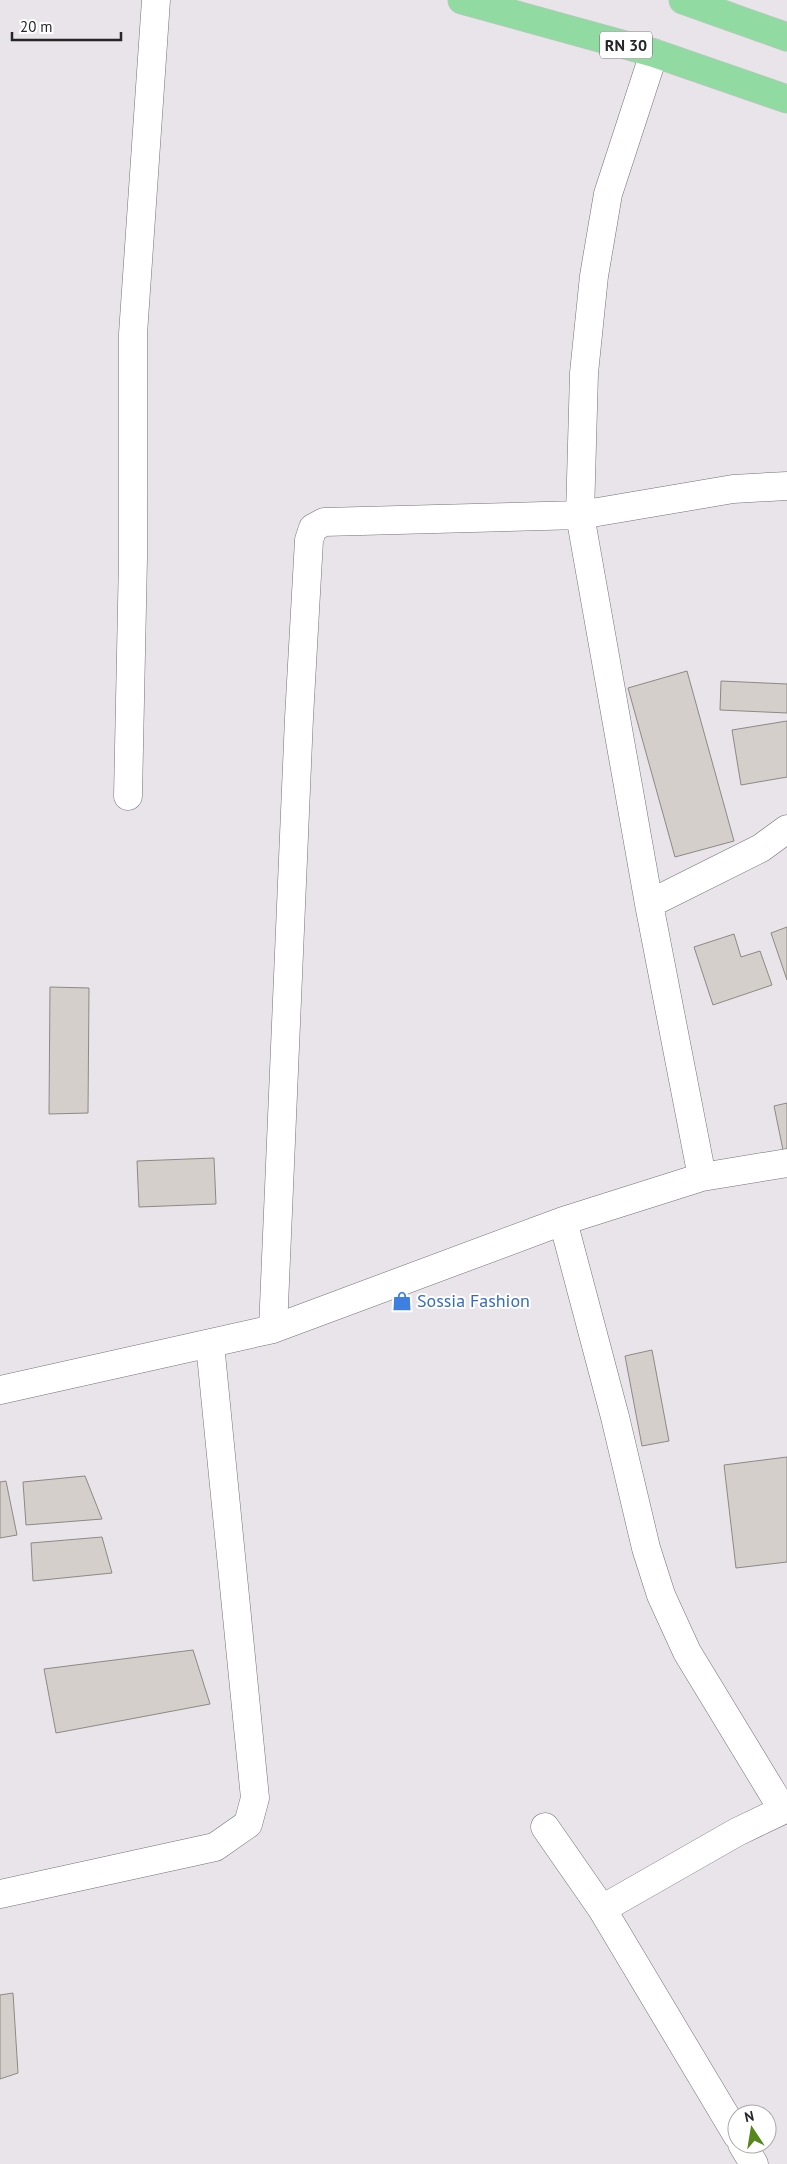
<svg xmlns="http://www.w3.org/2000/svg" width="787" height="2164" font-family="'PT Sans',sans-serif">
	<rect width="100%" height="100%" fill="#e8e4ea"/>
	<path fill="#d4cfca" stroke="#8e8985" d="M687 671 734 841 675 857 628 688Z
		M721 681 787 684V713L720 710Z
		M787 721V777L741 785 732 730Z
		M787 927V980L771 933Z
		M734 934 741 957 760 951 772 985 713 1005 694 947Z
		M50 987 89 988 88 1113 49 1114Z
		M787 1103V1149L783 1150 774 1106Z
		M214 1158 216 1204 139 1207 137 1161Z
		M652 1350 669 1441 642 1446 625 1356Z
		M787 1457V1562L736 1568 724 1465Z
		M85 1476 102 1519 26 1525 23 1482Z
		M6 1481 17 1535 0 1538V1482Z
		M102 1537 112 1573 33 1581 31 1543Z
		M193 1650 210 1704 56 1733 44 1669Z
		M13 1993 18 2073 0 2079V1995Z"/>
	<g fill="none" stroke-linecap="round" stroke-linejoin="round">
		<defs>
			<path id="street" d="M654 53 608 194 594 276 584 373 580 515 649 904 702 1177
				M128 796 133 558V334L156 0
				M649 904 761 848 787 829
				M563 1221 615 1417 646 1548 661 1595 687 1652 783 1810 787 1808
				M273 1329 299 718 309 540 313 528 324 522 580 515 733 489 787 486
				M0 1390 273 1329 563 1221 702 1177 787 1163
				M545 1827 602 1909 737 2135
				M0 1894 215 1847 248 1824 255 1798 210 1344
				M602 1909 737 1832 783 1810
				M742 2144 754 2164"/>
			<path id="primary" d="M462 0 654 53 787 99
				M683 0 787 37"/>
		</defs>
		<use href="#street" stroke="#747176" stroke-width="29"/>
		<use href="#primary" stroke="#c2c2c3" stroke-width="29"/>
		<use href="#street" stroke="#fff" stroke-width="28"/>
		<use href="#primary" stroke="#91dba3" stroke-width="28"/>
	</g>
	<defs>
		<symbol id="shop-bare" viewBox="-9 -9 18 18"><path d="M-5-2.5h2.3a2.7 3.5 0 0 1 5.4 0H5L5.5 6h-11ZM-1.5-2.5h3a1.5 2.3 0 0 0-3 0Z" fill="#3f7fe0" stroke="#fff" stroke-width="2.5" paint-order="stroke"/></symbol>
	</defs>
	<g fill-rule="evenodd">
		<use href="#shop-bare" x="388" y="1287" width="28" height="28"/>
	</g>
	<g text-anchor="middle" stroke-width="4" stroke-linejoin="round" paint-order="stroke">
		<rect fill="#fff" stroke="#676668" stroke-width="1" x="600" y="31.5" width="52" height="27" rx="4"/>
		<g font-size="16" font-weight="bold" fill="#262527">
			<text x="626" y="51">RN 30</text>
		</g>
		<g font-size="18" fill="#366cbe" stroke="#fff" text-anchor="start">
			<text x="417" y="1307">Sossia Fashion</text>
		</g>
	</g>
	<g transform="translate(752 2129) rotate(348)"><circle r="24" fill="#ffffff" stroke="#a8a8a9"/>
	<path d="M0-4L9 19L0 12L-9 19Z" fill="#56871b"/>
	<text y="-8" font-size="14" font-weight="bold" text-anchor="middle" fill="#262527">N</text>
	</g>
	<path d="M12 32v8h109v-8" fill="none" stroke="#262527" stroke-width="2.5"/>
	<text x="20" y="32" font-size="15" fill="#262527" stroke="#ffffff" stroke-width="4" paint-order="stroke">20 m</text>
</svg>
